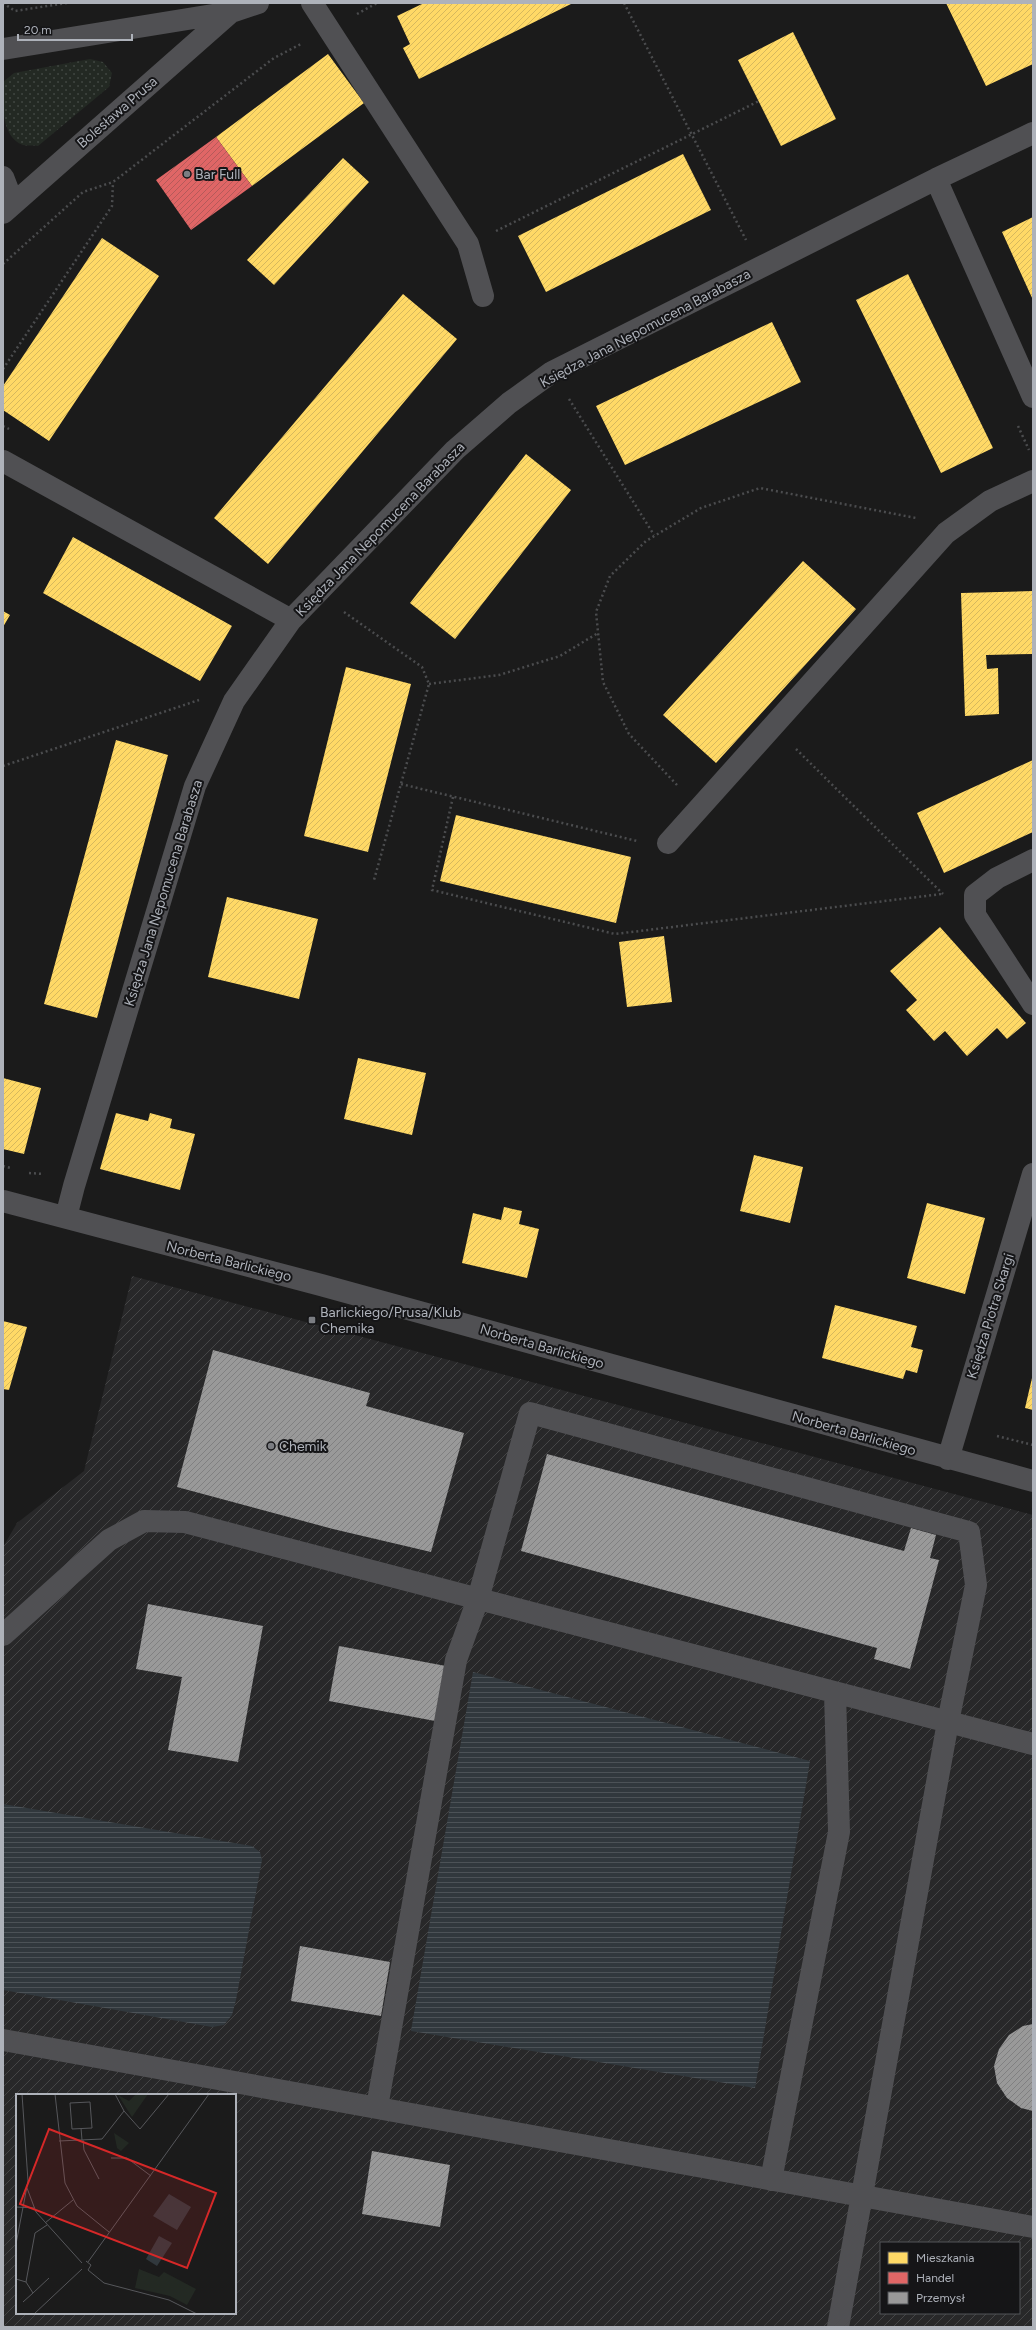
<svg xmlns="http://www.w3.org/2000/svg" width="1036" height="2330" font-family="Figtree,sans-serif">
	<defs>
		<pattern id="industrial-furrows" width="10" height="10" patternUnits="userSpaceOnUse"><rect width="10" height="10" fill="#282829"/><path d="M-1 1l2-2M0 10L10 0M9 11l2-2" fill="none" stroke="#454546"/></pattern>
		<pattern id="grass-dots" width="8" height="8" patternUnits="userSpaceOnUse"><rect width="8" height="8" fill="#232923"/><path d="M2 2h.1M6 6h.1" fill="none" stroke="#404641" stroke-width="1.8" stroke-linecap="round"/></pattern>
		<pattern id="water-rules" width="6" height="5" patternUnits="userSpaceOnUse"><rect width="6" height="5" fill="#31383d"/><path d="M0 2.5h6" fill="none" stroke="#4c5257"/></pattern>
		<pattern id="homes-hatch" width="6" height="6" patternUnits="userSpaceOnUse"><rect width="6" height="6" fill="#ffd966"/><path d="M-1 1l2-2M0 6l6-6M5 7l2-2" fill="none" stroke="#d6b85d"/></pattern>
		<pattern id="shops-hatch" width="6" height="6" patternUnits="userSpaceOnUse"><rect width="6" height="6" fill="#e06666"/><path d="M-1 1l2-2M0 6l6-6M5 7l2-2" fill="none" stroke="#b55a5a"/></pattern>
		<pattern id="industry-hatch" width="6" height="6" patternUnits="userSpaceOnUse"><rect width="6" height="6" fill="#999"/><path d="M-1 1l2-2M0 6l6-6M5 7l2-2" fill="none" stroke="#808081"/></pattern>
	</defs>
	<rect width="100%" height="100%" fill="#1b1b1b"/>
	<path fill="url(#industrial-furrows)" fill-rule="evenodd" d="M132 1276 1033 1515V2327H3V1547L17 1523 84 1471ZM17 2095H235V2313H17ZM881 2243H1019V2313H881Z"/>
	<path fill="url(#grass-dots)" d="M90 59 103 62 112 73 109 87 38 146C34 145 27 146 23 145 0 137 3 101 3 82L14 73Z"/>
	<path fill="url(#water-rules)" d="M473 1672 810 1761 755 2088 411 2031Z
		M3 1804 252 1846 260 1852 262 1860 236 2000 232 2015 224 2025 212 2027 3 1990Z"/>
	<path fill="url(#homes-hatch)" d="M424 3H573L419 79 403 48 410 44 397 16Z
		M946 3H1033V64L986 86Z
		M793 32 836 119 781 146 738 60Z
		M328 54 364 103 252 186 216 137Z
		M683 154 711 210 546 292 518 236Z
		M343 158 369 182 274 285 247 260Z
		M1033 217V300L1002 232Z
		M102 238 159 276 49 441 3 410V386Z
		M908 274 993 448 941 473 856 300Z
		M403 294 457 339 268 564 214 518Z
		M772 322 801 382 625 465 596 406Z
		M526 454 571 490 455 639 410 603Z
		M73 537 232 626 200 681 43 593Z
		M803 561 856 609 716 763 663 715Z
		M1033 591V654L986 655 987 669 998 668 999 714 965 716 961 593Z
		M3 611 10 615 3 627Z
		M346 667 411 684 368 852 304 836Z
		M116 740 168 755 97 1018 44 1004Z
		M1033 760V832L944 873 917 813Z
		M456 815 631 857 616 923 440 881Z
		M227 897 318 919 299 999 208 977Z
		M940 927 1026 1023 1007 1039 997 1028 967 1056 945 1031 934 1041 906 1010 917 1000 890 971Z
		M664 936 672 1002 627 1007 619 942Z
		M358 1058 426 1073 412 1135 344 1119Z
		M3 1078 41 1088 24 1154 3 1149Z
		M116 1113 148 1121 150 1113 172 1119 170 1128 195 1134 180 1190 100 1169Z
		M754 1155 803 1167 790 1223 740 1211Z
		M927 1203 985 1218 965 1294 907 1278Z
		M504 1207 522 1211 519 1224 539 1229 527 1278 462 1263 473 1213 501 1220Z
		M835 1305 917 1326 911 1347 923 1350 917 1373 906 1370 903 1379 822 1358Z
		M3 1321 27 1327 9 1390 3 1389Z
		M1032 1378H1033V1410L1025 1408Z"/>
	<path fill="url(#shops-hatch)" d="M216 137 252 186 191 230 156 180Z"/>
	<path fill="url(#industry-hatch)" d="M213 1350 370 1393 366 1406 464 1433 431 1552 333 1529 177 1487Z
		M547 1454 904 1551 911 1528 936 1535 930 1558 939 1560 910 1669 874 1659 877 1648 521 1551Z
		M148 1604 263 1626 238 1762 168 1750 182 1677 136 1669Z
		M339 1646 446 1666 435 1721 329 1701Z
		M300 1946 390 1962 381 2016 291 2001Z
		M1033 2024V2111L1021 2108 1007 2098 997 2083 994 2066 999 2049 1009 2035 1023 2026Z
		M372 2151 450 2165 440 2227 362 2214Z"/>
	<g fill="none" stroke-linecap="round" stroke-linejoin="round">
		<path stroke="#4b4c4e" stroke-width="2.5" stroke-dasharray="2 3" stroke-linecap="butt" d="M3 3 15 11 67 3
			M624 3 746 240
			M357 14 377 3
			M496 231 759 101
			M3 264 83 192 113 182 274 58 301 44
			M3 369 112 206 113 182
			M569 399 654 535
			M3 426 9 429
			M1018 426 1029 450
			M344 612 422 667 429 684 374 880
			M429 684 499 675 560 656 598 633
			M796 749 943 894
			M3 766 199 700
			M401 784 637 841
			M677 785 629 734 603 682 596 612 610 576 646 541 701 508 760 488 916 518
			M453 797 432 890 615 934 942 894
			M3 1166 11 1168
			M29 1173 44 1174
			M997 1436 1033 1445"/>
		<path stroke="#505053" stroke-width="22" d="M312 3 468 244 483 296
			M3 49 231 12 258 3
			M3 177 13 203
			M936 179 1033 397
			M3 213 231 12
			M3 461 291 620
			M668 843 946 533 990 501 1033 481
			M1033 860 997 878 975 895V915L1033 1004
			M3 1201 321 1285 1033 1481
			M66 1217 74 1186 195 786 234 701 291 620 455 450 509 403 552 372 936 179 1033 133
			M948 1459 1033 1174
			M3 1635 109 1540 144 1521 185 1522 1033 1744
			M3 2040 1033 2227
			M377 2107 456 1660 478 1599 530 1413 969 1532 976 1585 948 1722 838 2327
			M771 2180 839 1832 835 1693"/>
	</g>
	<g fill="#7b7d82" stroke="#151517" stroke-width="1.5">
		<circle cx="187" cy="174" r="4"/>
		<rect x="308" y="1316" width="8" height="8" rx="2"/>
		<circle cx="271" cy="1446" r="4"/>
	</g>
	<g text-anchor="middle" stroke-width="4" stroke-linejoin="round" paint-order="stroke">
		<g font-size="14" fill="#aeb2ba" stroke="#151517">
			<text transform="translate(117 112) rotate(-41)" y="5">Bolesława Prusa</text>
			<text transform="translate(645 328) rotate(-28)" y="5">Księdza Jana Nepomucena Barabasza</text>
			<text transform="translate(380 529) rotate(-46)" y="5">Księdza Jana Nepomucena Barabasza</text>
			<text transform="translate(163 893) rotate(-73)" y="5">Księdza Jana Nepomucena Barabasza</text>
			<text transform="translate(229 1261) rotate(14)" y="5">Norberta Barlickiego</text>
			<text transform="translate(990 1316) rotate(-73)" y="5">Księdza Piotra Skargi</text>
			<text transform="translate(542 1346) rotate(16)" y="5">Norberta Barlickiego</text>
			<text transform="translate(854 1433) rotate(16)" y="5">Norberta Barlickiego</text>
		</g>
		<g font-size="14" fill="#aeb2ba" stroke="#151517" text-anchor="start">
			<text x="195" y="179">Bar Full</text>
			<text x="320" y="1317">Barlickiego/Prusa/Klub<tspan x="320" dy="16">Chemika</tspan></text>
			<text x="279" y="1451">Chemik</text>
		</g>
	</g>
	<g transform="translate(16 2094)">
		<rect width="220" height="220" fill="#1b1b1b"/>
		<path d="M123 175 143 183 148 178 180 195 171 211 154 202 119 194Z" fill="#232923"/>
		<path d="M120 0H132L116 23 102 1 113 7ZM98 39 113 49 105 57 101 54Z" fill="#232923"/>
		<path d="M153 100 175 113 161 136 137 122ZM143 142 156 149 141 172 130 165Z" fill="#31383d"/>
		<path fill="none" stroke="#56575b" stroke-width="1" d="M39 0 49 89 61 112 93 138M99 0 108 17 124 35 153 0M74 8 76 34 56 35 54 9ZM65 34 66 46M67 46 68 56 83 85M43 47 86 45 108 17M95 64H111L135 82M11 94 20 118 66 169M0 113 19 114M29 129 57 106M0 150 12 87 6 0M70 167 75 171 72 176M72 168 193 0M72 176 88 189 153 206 181 220M0 185 10 188 17 199 7 208M10 188 19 139 31 131M17 199 33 184M18 220 66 175"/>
		<path fill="#d62828" fill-opacity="0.15" stroke="#d62828" stroke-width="2" d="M33 35 200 99 171 174 4 110Z"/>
		<rect width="220" height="220" fill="none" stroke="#aeb2ba" stroke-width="2"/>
	</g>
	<rect width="1036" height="2330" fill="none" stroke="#aeb2ba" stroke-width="8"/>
	<rect x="880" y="2242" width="140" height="72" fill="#151517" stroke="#525458"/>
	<rect x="888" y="2252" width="20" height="12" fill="#ffd966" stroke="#525458"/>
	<text x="916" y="2262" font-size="12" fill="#aeb2ba">Mieszkania</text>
	<rect x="888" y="2272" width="20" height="12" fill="#e06666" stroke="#525458"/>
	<text x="916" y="2282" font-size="12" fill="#aeb2ba">Handel</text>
	<rect x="888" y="2292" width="20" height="12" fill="#999999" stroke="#525458"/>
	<text x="916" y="2302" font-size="12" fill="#aeb2ba">Przemysł</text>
	<path d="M18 34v6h114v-6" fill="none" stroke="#aeb2ba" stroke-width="2"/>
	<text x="24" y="34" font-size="12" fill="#aeb2ba" stroke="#151517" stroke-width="3" paint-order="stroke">20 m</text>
</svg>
